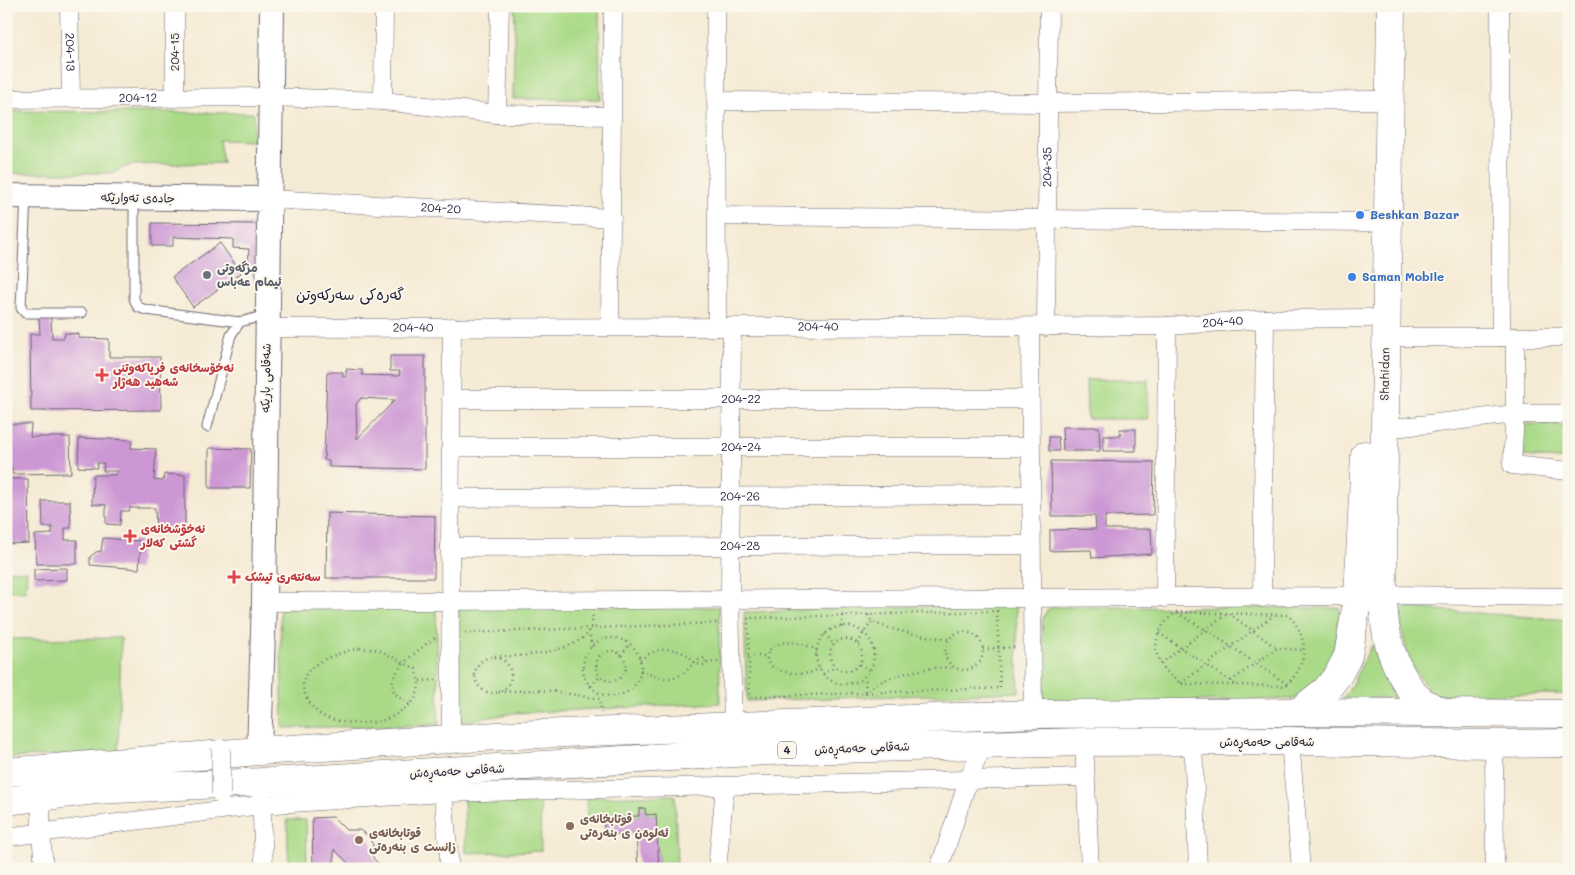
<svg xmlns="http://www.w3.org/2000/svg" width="1575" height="875" font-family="Mali,'Playpen Sans Arabic',sans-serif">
	<rect width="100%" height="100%" fill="#fbf7ec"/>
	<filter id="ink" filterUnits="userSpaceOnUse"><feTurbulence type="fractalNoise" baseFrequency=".02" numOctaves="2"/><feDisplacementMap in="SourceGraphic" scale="10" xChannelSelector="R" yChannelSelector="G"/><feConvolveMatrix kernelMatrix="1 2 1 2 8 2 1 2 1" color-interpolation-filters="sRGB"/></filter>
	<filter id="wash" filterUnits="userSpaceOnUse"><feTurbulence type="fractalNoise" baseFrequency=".0096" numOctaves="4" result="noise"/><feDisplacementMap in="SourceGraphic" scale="20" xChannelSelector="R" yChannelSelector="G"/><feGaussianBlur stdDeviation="1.12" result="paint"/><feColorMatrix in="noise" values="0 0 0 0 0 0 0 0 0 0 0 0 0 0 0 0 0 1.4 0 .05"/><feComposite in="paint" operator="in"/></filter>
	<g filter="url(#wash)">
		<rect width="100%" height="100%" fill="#f5ead4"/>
		<path fill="#aada88" stroke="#667e62" d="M515 6H599L600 99H513Z
			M6 111 254 113 253 141 219 140 223 163 130 165 112 173H6Z
			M1086 380H1148V419H1087Z
			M1521 424 1569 425V460L1523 456 1520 444Z
			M6 570 27 571 26 591H6Z
			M1016 603 1019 692 747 701 744 612Z
			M436 605 439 725 283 728 280 608Z
			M459 606 719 607 720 703 514 713 460 722Z
			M1053 607 1340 608C1338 644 1329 683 1292 699L1044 704 1042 620 1047 610Z
			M1398 607 1569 620V694L1434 695C1406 664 1405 646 1398 607Z
			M121 638 118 752 6 758V639Z
			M1372 645 1386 681 1394 698 1342 699 1348 692Z
			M675 795 677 869H659L655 814 646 815 645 808 639 809V816L587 819V797Z
			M540 798 541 851 466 853 464 799Z
			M287 820H306L307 869H289Z
			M543 866V869H466Z"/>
		<g id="blocks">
			<path fill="#cc97d4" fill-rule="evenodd" d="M152 223 260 224 261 270H248L249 249 233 248V239L173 237V246H152Z
				M220 243 241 273 193 307 172 277Z
				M39 317H51L52 338H64L65 333 79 334V338L109 339V357H160L161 410 31 411 30 334H40Z
				M390 356H425V469L329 467V461L324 460 327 372H343V377H346V369L362 370V375L399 376 400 371H390ZM361 398 395 400 357 439 356 404Z
				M6 424H31L30 437H70L71 473 12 474V467H6Z
				M1062 427H1099L1100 451H1063Z
				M1120 429H1136V451H1103V436H1121Z
				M1049 437H1058L1059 451H1049Z
				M79 438 132 440 131 448 156 449 154 480 163 481 164 474 185 475V532H156L155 508H130L129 511H121L120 525 106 524V505L92 504 93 475H115L117 471H103L104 463H97V468L78 467Z
				M209 448 251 449 250 488H209Z
				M1051 461 1154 462 1153 515 1105 516V529H1151L1152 554 1092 558 1091 550 1050 551V530L1096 529 1095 516H1052Z
				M6 479H28L29 543 6 544Z
				M42 501H70L71 528H65V540H77V564H36L35 535 52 534V527H43Z
				M327 513 435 516 434 578H326Z
				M103 538 141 541 139 569 90 565V557L96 552 101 551Z
				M67 568V580L34 581V569Z
				M645 808 646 815 656 814 659 869H638L636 833 604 835V818L639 816V809Z
				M333 817 346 830H360L368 836 373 845V858L384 869H354L334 849V869H313L312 818Z"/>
		</g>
	</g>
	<g filter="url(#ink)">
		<use href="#blocks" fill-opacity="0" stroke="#6c6871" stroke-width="1"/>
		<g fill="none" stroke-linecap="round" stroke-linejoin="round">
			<defs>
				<path id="lane" d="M26 196 21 308 25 313H82
					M134 198V299L138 307 146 310 240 322
					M207 427 231 335 240 322 267 315"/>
				<g id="street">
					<path id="s1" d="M69 6 71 98"/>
					<path d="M175 6V98"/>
					<path d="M716 6 717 327"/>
					<path d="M1500 6 1501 337"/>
					<path id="s2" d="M6 99 270 97 383 101 497 114 611 116"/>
					<path d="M383 101 384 6"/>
					<path d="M716 101 1048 103 1375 100"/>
					<path d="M497 114 500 6"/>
					<path id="s3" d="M270 199 612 218"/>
					<path d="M717 216 1371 222"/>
					<path d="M610 326 613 6"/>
					<path d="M452 327 450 547 451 726 453 738"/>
					<path d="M732 327 730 600 733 726"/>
					<path d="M1030 327 1033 714"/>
					<path id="s4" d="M1046 327 1049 6"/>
					<path id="s5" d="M267 328 1167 326 1265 319 1370 318"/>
					<path d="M1386 337H1569"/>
					<path d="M1515 337V414L1512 465 1569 471"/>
					<path id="s6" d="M451 399H1030"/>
					<path d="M1385 429 1515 414H1569"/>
					<path id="s7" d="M451 447H1030"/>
					<path id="s8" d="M450 498 1030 495"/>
					<path id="s9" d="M450 547 1031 545"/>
					<path d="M1384 595 1569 597"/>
					<path d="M1165 598 1167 326"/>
					<path d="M1262 598 1265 319"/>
					<path d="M264 602 1358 596"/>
					<path d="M1290 741 1301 869"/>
					<path d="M1084 742 1090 869"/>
					<path d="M1193 742 1198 869"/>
					<path d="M1494 744 1495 869"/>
					<path d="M261 793 264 869"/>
					<path d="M443 793 450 869"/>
					<path d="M41 797V833L44 869"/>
					<path d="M6 837 261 805 443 793 1085 777"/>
					<path d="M717 869 725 787"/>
					<path d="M939 869 968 781 983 744"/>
				</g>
				<path id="secondary" d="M6 196 270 199
					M259 751 264 602 272 6"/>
				<path id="primary" d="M1391 6 1385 429C1383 472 1383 515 1383 558 1383 590 1381 626 1393 656 1397 667 1404 680 1411 690 1420 703 1434 708 1448 714
					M1298 712 1326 690 1338 675 1348 656 1358 596 1365 455"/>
				<path id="highway" d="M6 772 259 751 514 735 1033 714 1298 712 1569 714
					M6 801 95 790 304 780 767 751 1084 742 1290 741 1494 744 1569 743"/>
			</defs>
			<use href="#lane" stroke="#6c6871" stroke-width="11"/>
			<use href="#street" stroke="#6c6871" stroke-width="19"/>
			<use href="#secondary" stroke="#6c6871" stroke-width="26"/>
			<use href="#primary" stroke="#6c6871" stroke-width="29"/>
			<use href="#highway" stroke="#6c6871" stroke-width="29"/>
			<path stroke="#6c6871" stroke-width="2.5" stroke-dasharray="1 4" stroke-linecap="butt" d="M997 611 1000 688 750 697 748 618Z
				M1176 612 1288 615C1310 637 1309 665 1285 686L1182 684C1152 666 1146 635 1176 612Z
				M1177 613 1206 630 1287 684
				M868 615 872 622C897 632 922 636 949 639
				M816 655a29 29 0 1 1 58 0a29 29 0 1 1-58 0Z
				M842 627V616
				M589 631 592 647
				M945 651a19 19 0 1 1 38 0a19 19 0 1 1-38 0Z
				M465 633 717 623
				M1159 633 1236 685
				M825 634 834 645
				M583 667a29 29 0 1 1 58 0a29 29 0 1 1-58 0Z
				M830 655a16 16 0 1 1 32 0a16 16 0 1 1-32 0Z
				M858 644 864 632 872 622
				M360 648 379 650 416 669C421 686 420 699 404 709 399 712 393 717 387 719 368 725 342 725 323 716 317 714 309 703 306 696 291 665 338 653 360 648Z
				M983 649 1016 647
				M817 651C805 641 771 636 767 656 764 672 799 675 809 673 813 672 816 670 820 668
				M596 666a15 15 0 1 1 30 0a15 15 0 1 1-30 0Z
				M621 655 629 645
				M495 656C518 658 578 652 590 630 592 626 592 619 593 615
				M748 656H767
				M475 675a18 18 0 1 1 36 0a18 18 0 1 1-36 0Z
				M640 660C652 650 669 645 685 654 693 658 694 666 705 665L706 660 704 658C695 660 691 666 685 672 670 683 655 677 640 670
				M707 663 718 662
				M1161 663 1228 613 1277 648
				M860 664 869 670
				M823 674 835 667
				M420 681 436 680
				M1231 681 1277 648 1303 650
				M1181 683 1274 615
				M591 686 600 676
				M865 691 866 677
				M499 692 534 690 552 691 600 699 601 713
				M865 693C879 676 931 665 953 668
				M409 704C403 700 397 697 394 691 384 672 423 647 436 637"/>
			<use href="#lane" stroke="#fff" stroke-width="9"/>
			<use href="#street" stroke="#fff" stroke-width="18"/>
			<use href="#secondary" stroke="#fff" stroke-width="24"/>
			<use href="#primary" stroke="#fff" stroke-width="28"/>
			<use href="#highway" stroke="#fff" stroke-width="28"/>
			<defs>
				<path id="street-bridge" d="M221 794V748"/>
			</defs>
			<use href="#street-bridge" stroke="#6c6871" stroke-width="19" stroke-linecap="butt"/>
			<use href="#street-bridge" stroke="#fff" stroke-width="18"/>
		</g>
	</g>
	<g fill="#3f7fe0" stroke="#fbf7ec" stroke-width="2">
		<circle cx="1360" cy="215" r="5"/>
		<circle cx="1352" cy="277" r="5"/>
	</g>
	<circle fill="#6b7280" stroke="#fbf7ec" stroke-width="2" cx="207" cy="275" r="5"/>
	<g fill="#e0444e" stroke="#fbf7ec" stroke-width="2">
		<path d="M99.5 367.5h5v5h5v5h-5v5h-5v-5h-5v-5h5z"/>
		<path d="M127.5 528.5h5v5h5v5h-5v5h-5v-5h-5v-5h5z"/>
		<path d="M231.5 569.5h5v5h5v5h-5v5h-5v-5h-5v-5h5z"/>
	</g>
	<g fill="#8d6e63" stroke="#fbf7ec" stroke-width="2">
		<circle cx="570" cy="826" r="5"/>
		<circle cx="359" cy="840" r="5"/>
	</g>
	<g text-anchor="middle" stroke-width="4" stroke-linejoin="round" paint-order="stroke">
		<rect fill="#fbf7ec" stroke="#636270" stroke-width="1" x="778" y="741.5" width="18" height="17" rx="4"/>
		<g font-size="11" font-weight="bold" fill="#22223b">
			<text x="787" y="754">4</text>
		</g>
		<g font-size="12" fill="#22223b" stroke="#fbf7ec">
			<text dy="4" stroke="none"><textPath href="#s1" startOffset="46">204-13</textPath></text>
			<text transform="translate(175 52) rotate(-90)" y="4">204-15</text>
			<text dy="4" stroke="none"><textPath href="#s2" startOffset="132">204-12</textPath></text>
			<text dy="4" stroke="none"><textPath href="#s4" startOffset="160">204-35</textPath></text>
			<text transform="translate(138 198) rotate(1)" y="4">جادەی تەوارێکە</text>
			<text dy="4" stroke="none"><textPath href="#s3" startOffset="171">204-20</textPath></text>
			<text dy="4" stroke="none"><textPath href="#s5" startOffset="956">204-40</textPath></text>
			<text dy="4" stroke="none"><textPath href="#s5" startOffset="146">204-40</textPath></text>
			<text dy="4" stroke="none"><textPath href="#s5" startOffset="551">204-40</textPath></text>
			<text transform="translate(1385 374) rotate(-89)" y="4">Shahidan</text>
			<text transform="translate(266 378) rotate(-89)" y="4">شەقامی باریکە</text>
			<text dy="4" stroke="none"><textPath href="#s6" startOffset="290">204-22</textPath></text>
			<text dy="4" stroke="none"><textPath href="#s7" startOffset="290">204-24</textPath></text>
			<text dy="4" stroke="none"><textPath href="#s8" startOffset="290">204-26</textPath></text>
			<text dy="4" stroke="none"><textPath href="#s9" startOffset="290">204-28</textPath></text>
			<text x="1267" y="746">شەقامی حەمەڕەش</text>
			<text transform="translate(862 748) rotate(-2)" y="4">شەقامی حەمەڕەش</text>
			<text transform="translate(457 771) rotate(-3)" y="4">شەقامی حەمەڕەش</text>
		</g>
		<g font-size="12" font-weight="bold" fill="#366cbe" stroke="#fbf7ec" text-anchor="start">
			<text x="1370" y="219">Beshkan Bazar</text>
			<text x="1362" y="281">Saman Mobile</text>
		</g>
		<g font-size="12" font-weight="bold" fill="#5b616d" stroke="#fbf7ec" text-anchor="start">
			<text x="217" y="272">مزگەوتی<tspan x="217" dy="14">ئیمام عەباس</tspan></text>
		</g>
		<g font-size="12" font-weight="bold" fill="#be3a42" stroke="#fbf7ec" text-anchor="start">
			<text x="113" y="372">نەخۆسخانەی فریاکەوتنی<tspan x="113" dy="14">شەهید هەژار</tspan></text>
			<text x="141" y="533">نەخۆشخانەی<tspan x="141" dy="14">گشتی کەلار</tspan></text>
			<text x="245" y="581">سەنتەری تیشک</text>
		</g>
		<g font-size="12" font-weight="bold" fill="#785e54" stroke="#fbf7ec" text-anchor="start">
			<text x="580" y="823">قوتابخانەی<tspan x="580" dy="14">ئەلوەن ی بنەرەتی</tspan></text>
			<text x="369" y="837">قوتابخانەی<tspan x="369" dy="14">زانست ی بنەرەتی</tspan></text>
		</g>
		<g font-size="15" fill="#22223b" stroke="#fbf7ec">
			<text x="350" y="300">گەرەکی سەرکەوتن</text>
		</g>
	</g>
	<rect width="1575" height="875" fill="none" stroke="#fbf7ec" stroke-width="25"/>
</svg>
